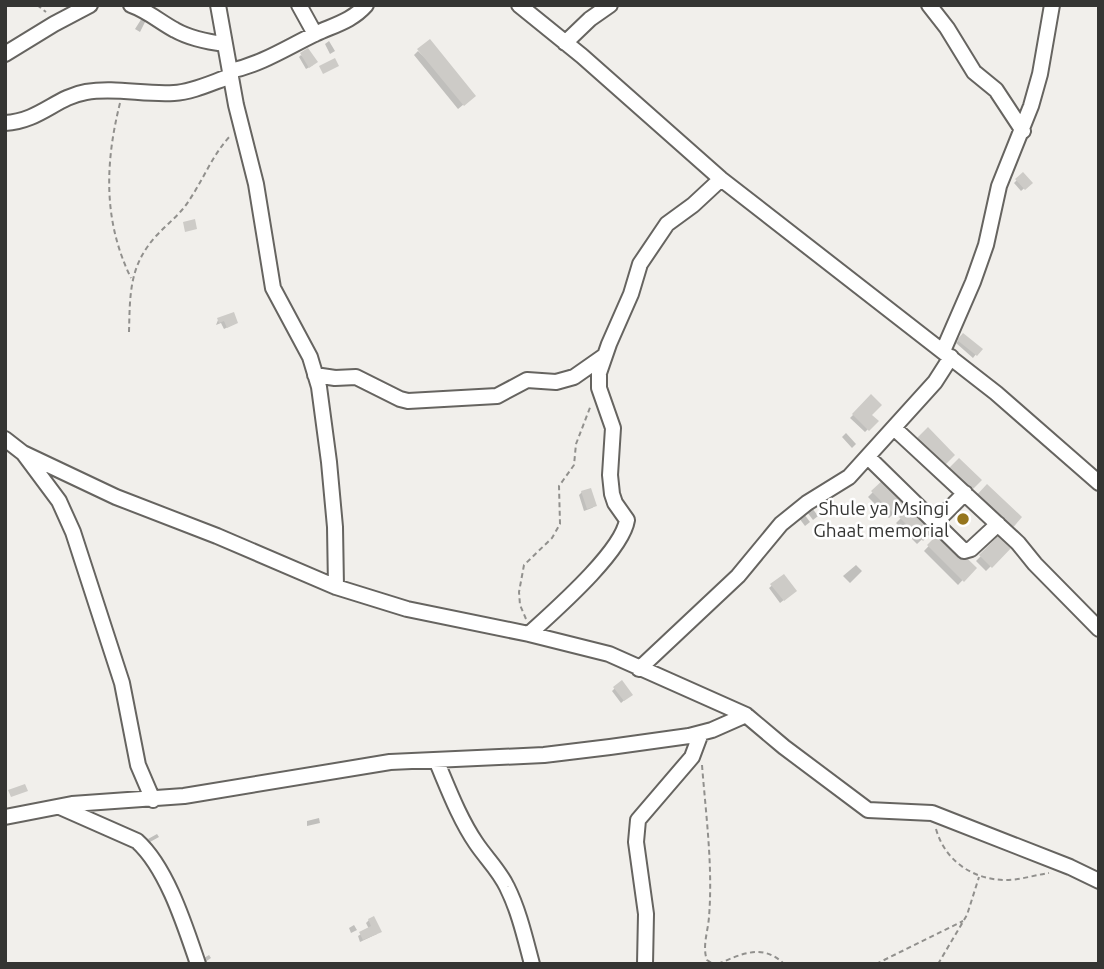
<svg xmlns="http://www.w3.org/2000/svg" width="1104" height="969" font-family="Ubuntu,sans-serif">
	<rect width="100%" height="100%" fill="#f1efeb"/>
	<path fill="#0003" d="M142 18 146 20 140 32 135 29Z
		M329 41 335 51 330 54 325 44Z
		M418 51 469 100 458 109 414 55Z
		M301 55 313 65 306 69 299 57Z
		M1023 174 1030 183 1021 191 1014 183Z
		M218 320 236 323 224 329 221 323 216 325Z
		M963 335 980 349 973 358 956 343Z
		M871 397 870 415 876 421 865 432 850 418Z
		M846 433 856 444 852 448 842 437Z
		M884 481 905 502 889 518 868 497Z
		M582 492 595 506 592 508 584 511 579 495Z
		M912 507 934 528 917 544 896 523Z
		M812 508 818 516 813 520 807 512Z
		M804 514 810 522 805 526 799 518Z
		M940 534 974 568 958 585 924 551Z
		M1003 534 1013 544 986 571 976 561Z
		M856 565 862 571 850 583 843 576Z
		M783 576 795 591 780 603 769 588Z
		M615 688 628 697 621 703 612 691Z
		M319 818 320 823 307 826V821Z
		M157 834 159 837 150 842 148 839Z
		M369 920 377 934 360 942 358 936 369 929 366 923Z
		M354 925 357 930 351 933 349 928Z
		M209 955 211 958 202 964 199 961Z"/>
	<path fill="#cdcbc7" d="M430 39 476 96 464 106 417 49Z
		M308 48 318 62 309 68 300 53Z
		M335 58 339 66 323 74 319 66Z
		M1023 172 1033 183 1025 190 1015 179Z
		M195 219 197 229 185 232 183 222Z
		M234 312 238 323 227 328 224 321 219 323 217 318Z
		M963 333 983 349 977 356 957 340Z
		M871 394 882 405 872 415 879 421 869 431 852 414Z
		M928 427 955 455 943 467 915 440Z
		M959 458 982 480 970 492 947 470Z
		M884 479 907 502 895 515 871 491Z
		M987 484 1022 517 1010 531 974 498Z
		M591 488 597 506 587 509 581 491Z
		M912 504 936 528 923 541 899 517Z
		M940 532 977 568 964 582 927 545Z
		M1002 532 1015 544 992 568 979 555Z
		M784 574 797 591 784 601 770 584Z
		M622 680 633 695 624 701 613 687Z
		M25 784 28 791 11 797 8 790Z
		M374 916 382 932 363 940 359 932 371 926 368 919Z"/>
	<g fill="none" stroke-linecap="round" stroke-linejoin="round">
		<defs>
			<path id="minor" d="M131 5C148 11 160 22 175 30 191 39 208 42 225 44
				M218 5 236 105 256 184 273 288 310 357 319 387 329 462 335 527 336 587
				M299 5 315 34
				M519 5 582 56 721 179 996 393 1099 483
				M929 5 947 28 974 72 996 90 1023 131
				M565 43 590 19 610 5
				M5 54 54 24 90 5
				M230 71C262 64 286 48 315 34 334 25 352 21 366 5
				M5 123C40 121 56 97 86 92 116 87 144 95 174 93 193 92 213 82 231 76
				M943 351 973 282 986 245 999 186 1031 106 1040 74 1052 5
				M315 375 335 378 356 377 400 399 408 401 497 396 527 380 556 382 574 377 604 356
				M894 428 1018 543 1035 564 1099 629
				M5 439 23 453 116 497 217 536 336 587 407 609 529 634 609 654 746 715 784 747 868 810 932 813 1070 867 1099 881
				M24 454 59 501 73 532 122 683 138 765 153 800
				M868 457 964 551 971 549 998 524
				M935 523 965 493
				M529 634C554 611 622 552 627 520L615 503 612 494 610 475 613 428 599 388V373L609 344 631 294 640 264 667 224 693 205 721 179
				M639 669 738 576 781 524 807 503 849 477 935 382 951 357
				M436 760C448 788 459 818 476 843 486 858 499 870 507 887 519 911 525 938 532 964
				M60 807 137 841C167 868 185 926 198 964
				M5 817 72 804 184 796 390 762 544 755 610 747 689 736 712 730 746 715
				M645 964 646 914 636 842 638 820 692 757 701 733"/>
		</defs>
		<use href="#minor" stroke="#666460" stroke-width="18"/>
		<path stroke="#91908d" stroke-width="2" stroke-dasharray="5 3.5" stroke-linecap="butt" d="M37 5 46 12
			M120 103C105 163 103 221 131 278
			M129 332C130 294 129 265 157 235 168 223 181 214 190 199 204 178 213 154 231 135
			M526 619 520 605 519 592 524 565 552 538 560 524 559 486 574 465 576 444 591 405
			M702 765C706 816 713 867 709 917 708 931 702 947 707 960L713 964
			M936 829C945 861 973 880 1006 880 1020 880 1035 875 1049 873
			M718 964C741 954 763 943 784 964
			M876 964 963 921
			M938 964 967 915 979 877"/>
		<use href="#minor" stroke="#fff" stroke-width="14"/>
	</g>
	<circle fill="#96761e" stroke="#fff" stroke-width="2.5" cx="963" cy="519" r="7"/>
	<g text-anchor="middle" stroke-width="5" stroke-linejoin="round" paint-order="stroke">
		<g font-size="19" fill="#353533" stroke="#fff" text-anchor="end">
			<text x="949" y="515">Shule ya Msingi<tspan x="949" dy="22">Ghaat memorial</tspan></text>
		</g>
	</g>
	<rect width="1104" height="969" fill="none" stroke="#353533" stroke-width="14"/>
</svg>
